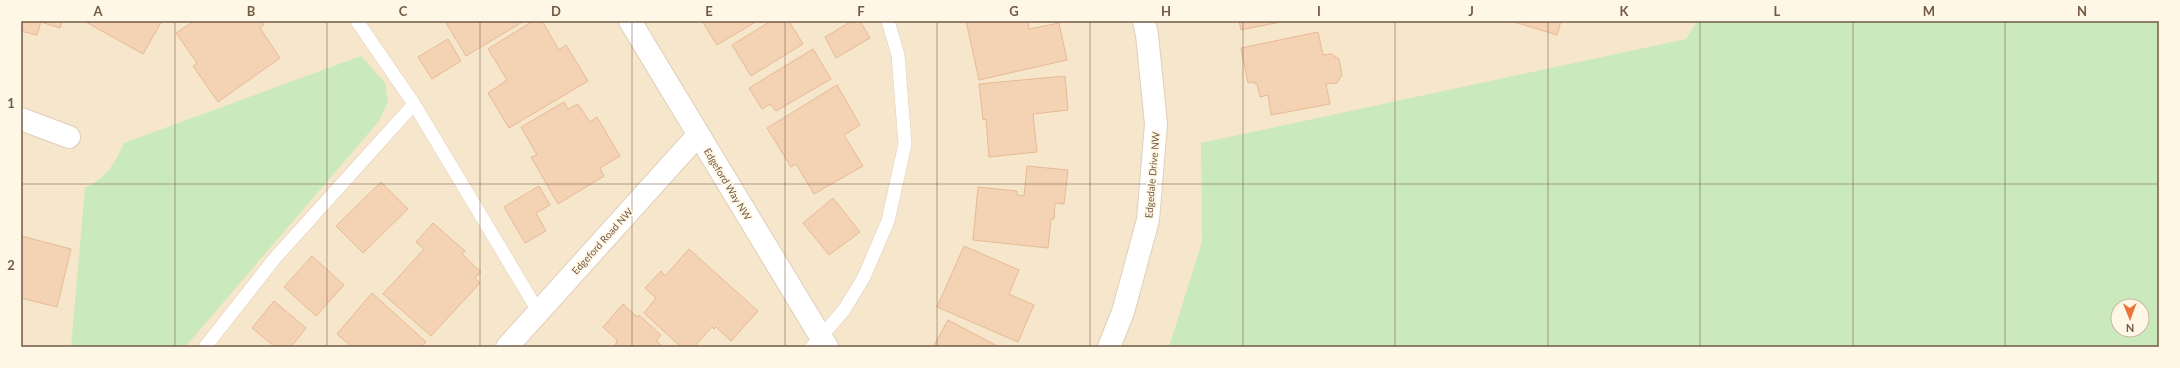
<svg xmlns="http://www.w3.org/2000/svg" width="2180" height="368" font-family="Lato,sans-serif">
	<rect width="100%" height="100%" fill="#fdf3dd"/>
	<path fill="#f5e6cc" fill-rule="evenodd" d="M21 21H2159V347H21ZM2118 306H2142V330H2118Z"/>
	<path fill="#cbeabc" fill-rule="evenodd" d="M1697 21H2159V347H1169L1202 242 1201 143 1686 39ZM2118 306H2142V330H2118Z
		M361 56 385 83 388 102 379 121 185 347H71L85 188C108 176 113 166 124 143Z"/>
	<path fill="#f4d3b4" stroke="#e7ba94" d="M21 21H62L60 28 41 22 37 35 21 31Z
		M84 21H162L143 54Z
		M194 21H262L264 25 260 28 280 58 218 102 193 66 197 63 176 33Z
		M445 21H524L466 56Z
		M533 21H542L559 50 566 45 588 81 509 128 488 93 507 80 488 49Z
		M702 21H757L717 45Z
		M771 21H789L803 44 751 76 732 45Z
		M852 21H860L870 38 836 58 825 37Z
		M966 21H1028L1029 29 1059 23 1067 60 979 80Z
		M1239 21H1285L1241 30Z
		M1511 21H1561L1557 35Z
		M1318 32 1323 55 1332 54 1339 59 1342 75 1337 83 1326 84 1330 104 1271 115 1268 95 1260 97 1257 84H1255V82L1248 83 1241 48Z
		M448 39 461 61 432 79 418 57Z
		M813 49 831 79 776 111 770 104 762 109 749 88Z
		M1065 76 1068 110 1033 114 1037 152 989 157 986 119 983 120 979 84Z
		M837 85 860 125 844 135 863 166 814 194 796 164 791 167 767 128Z
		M564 102 568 109 578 104 590 122 597 117 620 156 600 168 604 176 558 204 531 157 537 155 521 127Z
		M1027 166 1068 170 1064 204 1055 203 1054 219H1051L1048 248 973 240 978 187 1017 191V195L1024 196Z
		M381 182 408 209 363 253 336 226Z
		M539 186 550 205 536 213 546 231 525 243 504 207Z
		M833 198 860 232 829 255 803 223Z
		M433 223 465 251 462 254 481 272 475 278 480 283 431 336 383 294 424 249 416 242Z
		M21 236 71 249 57 307 21 298Z
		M964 246 1019 270 1009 294 1034 305 1018 342 937 307Z
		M689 249 758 311 731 341 716 327 714 329 712 327 694 347H681L644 313 656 298 645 288 661 271 665 276Z
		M312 256 344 285 316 316 284 287Z
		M372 293 426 342 421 347H352L337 334Z
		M274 301 306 328 291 347H275L252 328Z
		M623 304 637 317 639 315 661 335 656 341 664 347H615L617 340 603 327Z
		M948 320 999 347H933Z"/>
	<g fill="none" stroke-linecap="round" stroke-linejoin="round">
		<defs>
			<path id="service" d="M357 21 414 104 538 311
				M205 347 275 258 414 104
				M812 347 844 310 864 277 888 221 905 144 898 55 888 21"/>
			<path id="minor" d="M630 21 827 347
				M21 119 69 137
				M507 347 698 135"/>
			<path id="tertiary" d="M1109 347 1123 312 1148 220 1156 124 1147 35 1144 21"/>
		</defs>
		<use href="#service" stroke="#e1cfba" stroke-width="14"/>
		<use href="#minor" stroke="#e1cfba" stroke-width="24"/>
		<use href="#tertiary" stroke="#e1cfba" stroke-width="24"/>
		<use href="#service" stroke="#fff" stroke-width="13"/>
		<use href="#minor" stroke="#fff" stroke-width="22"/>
		<use href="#tertiary" stroke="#fff" stroke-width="22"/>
	</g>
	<path fill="none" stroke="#735a45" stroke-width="1" stroke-opacity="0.55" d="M175 21V347M327 21V347M480 21V347M632 21V347M785 21V347M937 21V347M1090 21V347M1243 21V347M1395 21V347M1548 21V347M1700 21V347M1853 21V347M2005 21V347M21 184H2159"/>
	<g text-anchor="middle" stroke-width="3.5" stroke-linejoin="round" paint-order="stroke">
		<g font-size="10" fill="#735a45" stroke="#fff7e5">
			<text transform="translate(1152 175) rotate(-85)" y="4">Edgedale Drive NW</text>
			<text transform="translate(728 184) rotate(59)" y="4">Edgeford Way NW</text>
			<text transform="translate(602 241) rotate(-48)" y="4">Edgeford Road NW</text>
		</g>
	</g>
	<rect width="2180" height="368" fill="none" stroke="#fff7e5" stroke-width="44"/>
	<g transform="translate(2130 318) rotate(179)"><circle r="19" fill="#fff7e5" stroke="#c7b8a5"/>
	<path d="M0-3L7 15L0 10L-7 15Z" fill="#ed733c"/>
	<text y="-6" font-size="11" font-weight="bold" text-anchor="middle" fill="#735a45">N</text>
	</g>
	<rect x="22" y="22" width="2136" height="324" fill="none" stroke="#735a45" stroke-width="1.5"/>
	<g font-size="13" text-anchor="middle" font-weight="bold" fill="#735a45">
		<text x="98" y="16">A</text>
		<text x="251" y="16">B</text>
		<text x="403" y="16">C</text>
		<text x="556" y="16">D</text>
		<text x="709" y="16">E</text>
		<text x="861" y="16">F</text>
		<text x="1014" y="16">G</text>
		<text x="1166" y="16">H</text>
		<text x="1319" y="16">I</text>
		<text x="1471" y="16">J</text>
		<text x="1624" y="16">K</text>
		<text x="1777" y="16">L</text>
		<text x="1929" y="16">M</text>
		<text x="2082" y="16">N</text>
		<text x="11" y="108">1</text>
		<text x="11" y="270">2</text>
	</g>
</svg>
